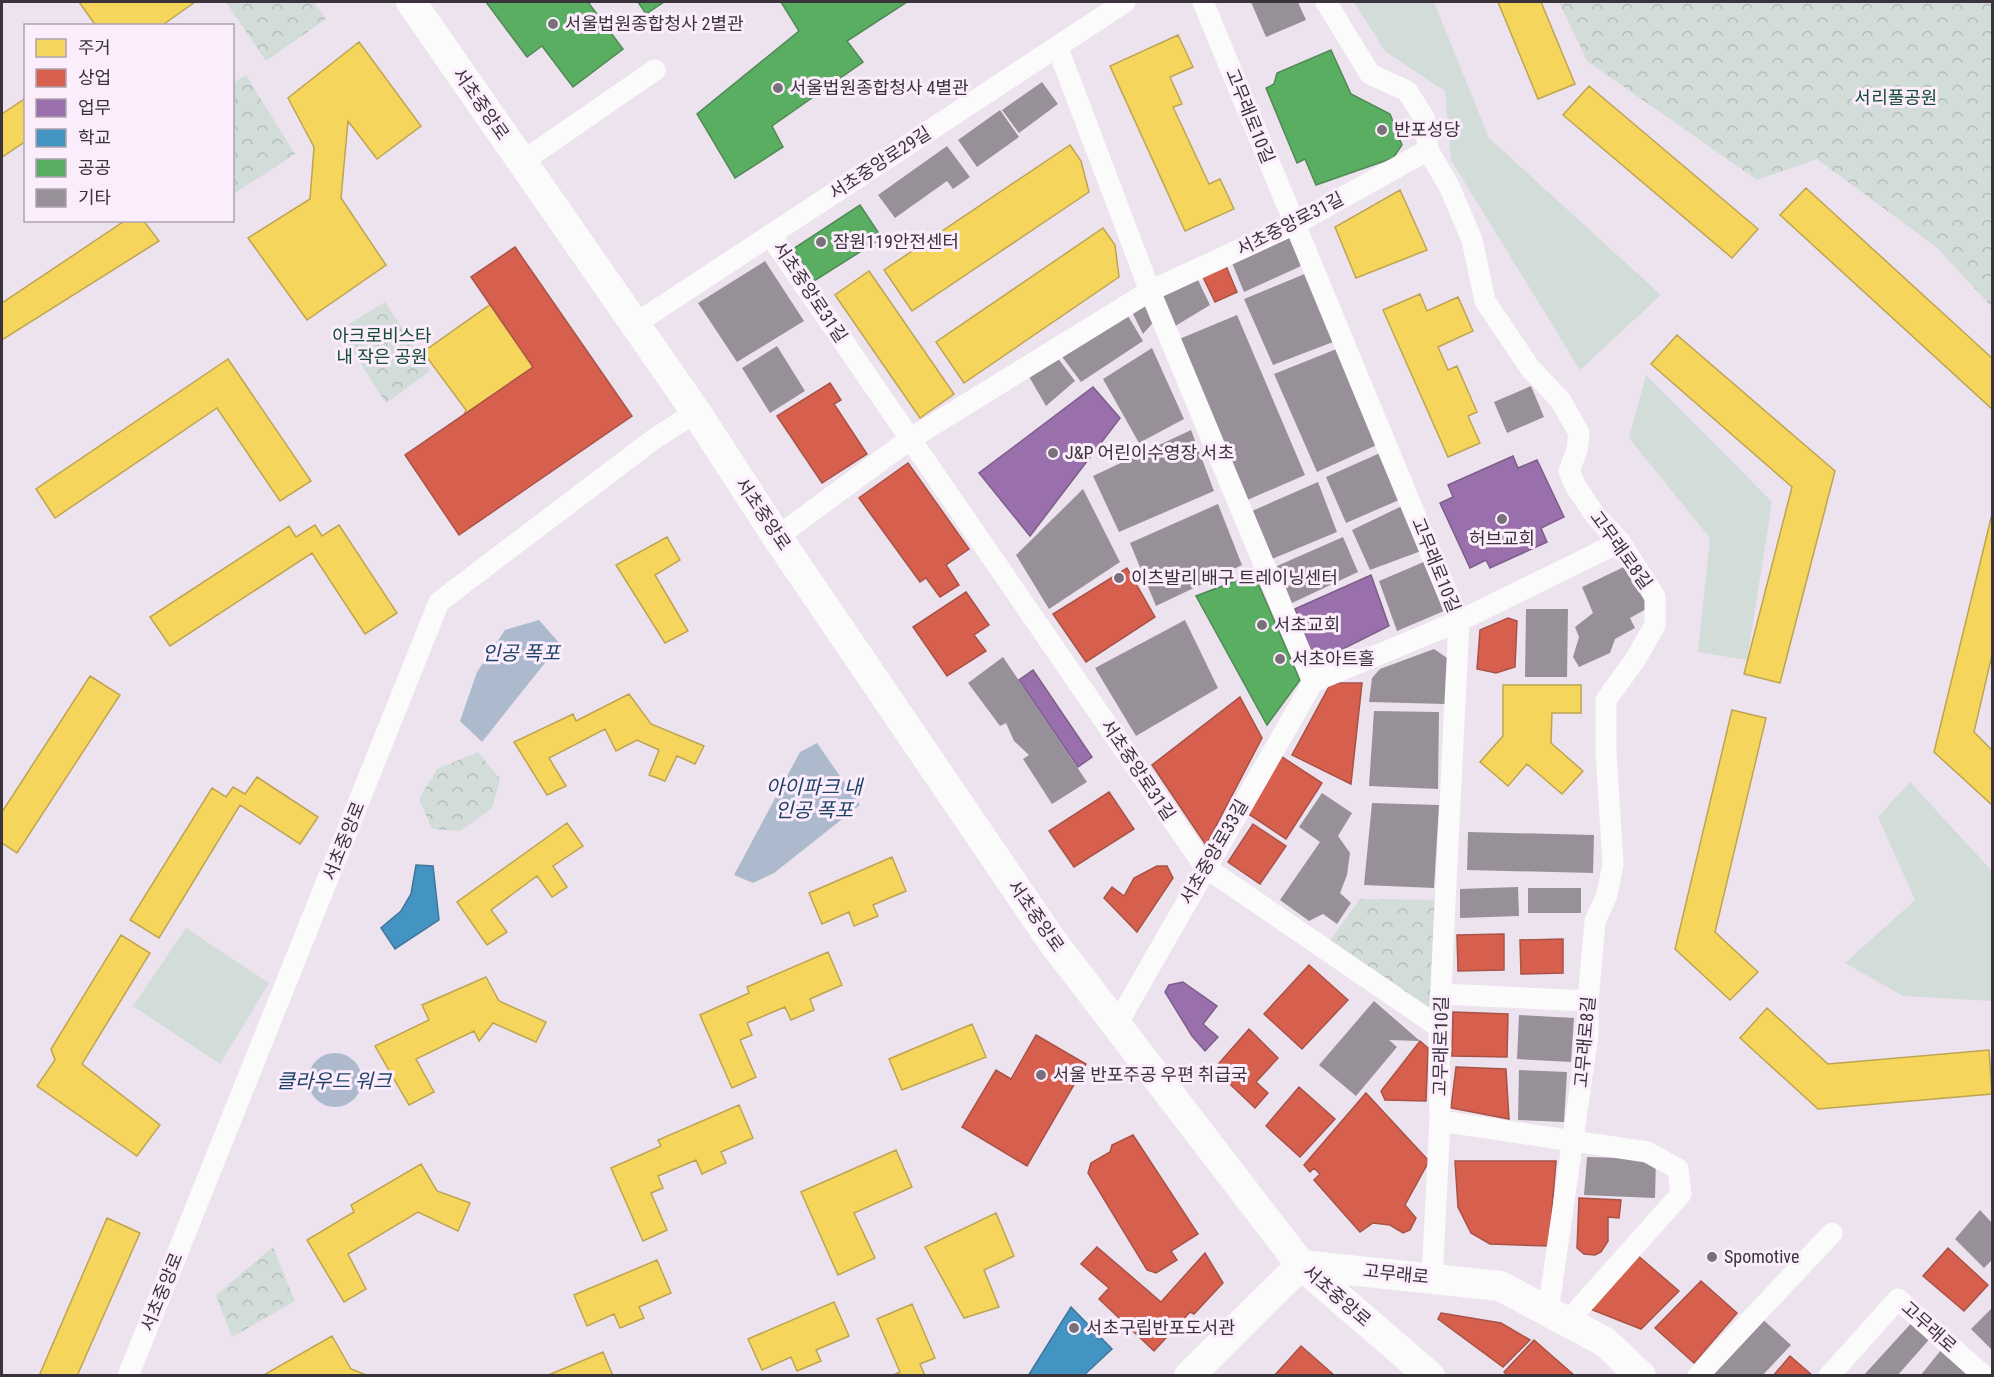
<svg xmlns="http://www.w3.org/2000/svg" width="1994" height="1377" font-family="'Roboto Condensed','Noto Sans KR',sans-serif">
	<defs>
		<pattern id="park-crowns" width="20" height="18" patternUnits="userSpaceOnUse" patternTransform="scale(1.5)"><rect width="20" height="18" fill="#d2dcd9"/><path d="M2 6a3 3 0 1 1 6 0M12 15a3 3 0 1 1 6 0" fill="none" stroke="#b5bdbb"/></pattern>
	</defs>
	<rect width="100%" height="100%" fill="#ede3ee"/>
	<path fill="#d2dcd9" d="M1354 2H1434L1489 138 1661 295 1580 370 1451 160 1445 91 1385 51Z
		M1646 375 1772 502 1747 660 1698 652 1710 538 1629 438Z
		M1910 782 1992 871V1001L1903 996 1845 963 1915 900 1878 817Z
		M186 928 269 983 220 1064 133 1006Z"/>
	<path fill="url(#park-crowns)" d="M226 2H314L326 19 266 61Z
		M1559 2H1992V307L1936 247 1817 159 1757 180 1587 61Z
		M246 75 295 154 235 193 232 190 233 83Z
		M385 302 430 371 386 403 339 330Z
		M478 752 500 779 492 808 460 831 432 829 419 799 437 769Z
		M1360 899 1446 900 1439 1027 1324 949Z
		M273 1247 295 1301 232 1337 216 1295Z"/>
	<path fill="#adbace" d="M539 620 560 644 482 742 460 721 477 672 505 630Z
		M817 743 860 805 774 873 753 883 734 875 800 752Z
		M308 1080a27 27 0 1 1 54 0a27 27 0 1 1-54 0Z"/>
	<path fill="#f6d55c" stroke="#bea452" stroke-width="1.5" d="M79 2H195L161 26H96Z
		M1498 2H1541L1575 84 1538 99Z
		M1178 35 1193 67 1170 77 1182 104 1173 107 1209 184 1220 179 1234 209 1185 231 1110 66Z
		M359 42 421 126 377 159 348 121 341 198 386 265 307 320 248 238 310 199 314 147 288 98Z
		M1589 86 1758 229 1732 258 1563 115Z
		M26 98V141L2 157V114Z
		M1070 145 1081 161 1089 192 912 311 884 270Z
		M1806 188 1992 358V409L1780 215Z
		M1400 190 1427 250 1356 278 1335 227Z
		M126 220H143L159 241 2 340V303Z
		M1103 228 1115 245 1119 277 964 383 936 342Z
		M869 271 954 394 920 418 835 295Z
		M515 287 579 376 511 423 525 429 503 474 450 450 466 410 423 352Z
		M1420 294 1427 311 1458 297 1473 331 1438 347 1448 370 1457 366 1477 412 1468 416 1480 443 1448 457 1383 310Z
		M1677 335 1835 471 1780 683 1744 674 1792 487 1651 364Z
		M228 359 311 481 280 501 217 408 55 518 36 489Z
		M1992 514V655L1974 732 1992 750V805L1934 752Z
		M315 525 322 536 339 525 397 613 365 634 312 553 170 646 150 617 289 526 296 537Z
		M667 537 680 560 655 575 688 631 665 643 616 565Z
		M90 676 120 695 17 853 2 843V812Z
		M1503 685H1581V713H1552L1551 743 1583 771 1562 794 1527 764 1508 786 1480 762 1503 736Z
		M629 694 651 724 704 746 695 764 677 756 665 781 649 775 659 750 637 740 616 751 605 729 549 758 566 786 547 795 514 742 573 714 576 721Z
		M1732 710 1766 718 1715 932 1758 972 1730 1000 1675 949Z
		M257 777 318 817 300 844 240 805 159 938 130 920 212 788 226 797 233 787 245 794Z
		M567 823 583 846 553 866 567 887 552 897 537 876 491 910 507 932 487 945 457 902Z
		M892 857 906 891 873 905 878 916 854 926 849 912 822 924 809 893Z
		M121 935 150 953 82 1064 160 1125 137 1156 37 1086 55 1060 51 1049Z
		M828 952 842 985 810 999 814 1010 791 1020 785 1007 747 1023 752 1035 740 1040 756 1077 732 1088 700 1015 749 993 747 987Z
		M486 977 499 1001 546 1022 536 1042 493 1023 479 1041 474 1031 416 1059 434 1092 409 1105 375 1046 429 1020 422 1005Z
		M1767 1008 1828 1064 1989 1050 1992 1094 1818 1109 1740 1038Z
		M972 1024 986 1057 902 1090 889 1059Z
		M739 1105 753 1138 721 1152 726 1163 702 1174 696 1160 658 1176 663 1188 651 1193 667 1230 643 1241 611 1168 661 1146 658 1140Z
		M896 1150 912 1187 854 1213 875 1258 838 1275 801 1192Z
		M421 1164 437 1191 470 1203 458 1231 418 1212 348 1254 366 1289 344 1302 307 1240 354 1212 351 1205Z
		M996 1213 1014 1256 984 1270 999 1307 964 1318 925 1247Z
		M107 1218 140 1233 77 1376H39Z
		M657 1260 671 1293 639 1307 644 1318 620 1328 614 1314 587 1326 574 1295Z
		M834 1302 849 1336 816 1350 821 1361 797 1371 791 1357 762 1370 748 1339Z
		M912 1304 935 1358 920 1364 925 1376H891L900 1372 877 1319Z
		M332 1336 351 1369 369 1376H262Z
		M603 1352 613 1376H546Z"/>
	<path fill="#d6604d" stroke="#a85248" stroke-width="1.5" d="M515 247 632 416 459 535 405 455 533 367 471 277Z
		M1226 266 1237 292 1215 302 1203 277Z
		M830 383 841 400 834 404 867 454 822 483 777 416Z
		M908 463 969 549 946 565 959 585 940 597 926 578 920 582 859 498Z
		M1127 568 1155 617 1086 662 1053 614Z
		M966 592 989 625 974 635 986 651 947 676 913 627Z
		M1508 618 1517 621 1515 667 1496 673 1477 669 1480 630Z
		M1331 683H1362L1351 784 1292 755Z
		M1240 697 1262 738 1206 845 1152 765Z
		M1279 755 1322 783 1286 839 1247 813Z
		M1109 792 1134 829 1074 867 1049 831Z
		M1253 824 1286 846 1260 884 1228 862Z
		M1157 866H1167L1173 878 1137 932 1104 898 1112 887 1124 896 1134 878Z
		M1504 934V970L1458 971 1457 935Z
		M1563 939V973L1521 974 1520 940Z
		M1309 965 1348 1000 1302 1049 1264 1014Z
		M1453 1012 1508 1014 1507 1057 1452 1056Z
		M1249 1029 1278 1058 1256 1082 1268 1093 1255 1108 1214 1069Z
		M1036 1035 1086 1064 1027 1166 962 1127 996 1070 1011 1079Z
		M1420 1041 1428 1048 1426 1101 1385 1100 1381 1091Z
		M1456 1067 1506 1069 1509 1119 1451 1108Z
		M1299 1087 1335 1119 1300 1157 1266 1126Z
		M1366 1093 1429 1161 1405 1205 1416 1218 1410 1230 1403 1233 1390 1225 1373 1223 1360 1232 1314 1180 1320 1174 1314 1168 1310 1172 1304 1165Z
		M1133 1135 1198 1234 1171 1251 1177 1260 1156 1273 1147 1270 1088 1173 1091 1163 1110 1152 1112 1145Z
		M1455 1161H1556L1549 1246 1490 1244 1471 1233 1458 1207Z
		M1579 1198 1621 1200 1619 1218 1608 1217V1241L1601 1252 1595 1255 1584 1254 1577 1248Z
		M1097 1247 1161 1302 1205 1253 1223 1283 1194 1314 1190 1312 1154 1351 1099 1299 1109 1288 1081 1264Z
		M1948 1248 1988 1285 1964 1311 1923 1276Z
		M1636 1254 1679 1291 1641 1329 1590 1309Z
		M1701 1281 1737 1313 1694 1363 1655 1328Z
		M1441 1313 1501 1323 1530 1340 1503 1367 1438 1319Z
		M1534 1340 1575 1376H1508L1504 1372Z
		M1301 1346 1335 1376H1274Z
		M1790 1356 1813 1376H1773Z"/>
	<path fill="#9970ab" stroke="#7d5e89" stroke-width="1.5" d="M1093 387 1120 418 1030 536 979 473Z
		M1513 456 1518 468 1537 460 1564 517 1541 528 1547 542 1490 568 1486 560 1470 568 1440 503 1453 497 1448 485Z
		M1371 575 1389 626 1315 663 1295 609Z
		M1033 670 1092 757 1078 767 1019 680Z
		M1183 982 1217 1006 1203 1024 1218 1037 1205 1051 1192 1036 1165 992 1169 985Z"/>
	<path fill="#4393c3" stroke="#41769a" stroke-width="1.5" d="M416 865 433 866 439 920 395 949 381 928 401 911 411 894Z
		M1071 1307 1112 1349 1083 1376H1028Z"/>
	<path fill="#5aae61" stroke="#518956" stroke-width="1.5" d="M486 2H588L623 49 573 87 542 46 527 57Z
		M638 2H664L646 14Z
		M781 2H907L847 41 863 62 772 126 783 147 735 178 697 114 799 31Z
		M1331 50 1351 94 1390 114 1402 145 1393 158 1316 185 1305 159 1297 163 1266 88 1274 84 1277 73Z
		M860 205 882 238 814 281 793 249Z
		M1254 574 1300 680 1267 725 1196 596Z"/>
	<path fill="#989099" d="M1251 2H1298L1306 20 1266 37Z
		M1042 82 1058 104 1019 133 1002 110Z
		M1000 110 1019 137 977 167 958 140Z
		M947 146 970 177 953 189 947 181 895 218 878 195Z
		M1290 236 1301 266 1244 292 1232 263Z
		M765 261 804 321 737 362 698 303Z
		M1307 273 1333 342 1273 365 1244 299Z
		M1197 278 1210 305 1172 328 1159 295Z
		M1149 298 1157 318 1143 334 1130 308Z
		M1125 311 1143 341 1081 382 1060 354Z
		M1237 315 1305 475 1245 501 1177 340Z
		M777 346 805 391 770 413 742 368Z
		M1152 348 1184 419 1139 443 1103 379Z
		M1339 348 1379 444 1317 472 1274 374Z
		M1057 357 1075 381 1046 406 1028 375Z
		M1531 386 1544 417 1507 433 1494 402Z
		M1191 430 1214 491 1119 532 1093 476Z
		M1380 453 1399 500 1346 523 1326 477Z
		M1318 482 1337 532 1272 559 1252 511Z
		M1083 489 1120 562 1049 609 1016 555Z
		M1218 504 1242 565 1156 606 1130 543Z
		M1402 506 1421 551 1370 570 1352 530Z
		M1343 537 1358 572 1292 603 1277 566Z
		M1426 561 1444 611 1397 631 1379 581Z
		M1628 565 1648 608 1630 618 1635 628 1615 639 1610 653 1579 667 1573 657 1579 637 1575 627 1593 613 1582 587Z
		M1526 609H1568L1567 677H1525Z
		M1185 620 1218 688 1136 736 1095 668Z
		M1434 649 1450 660 1445 704 1369 702 1372 678 1380 669Z
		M1003 657 1087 782 1052 804 1023 759 1029 755 1014 741 1006 723 1000 726 968 683Z
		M1374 711 1439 712 1438 789 1369 786Z
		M1322 793 1352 813 1338 836 1350 853 1347 875 1340 893 1351 903 1337 924 1323 914 1309 921 1280 900 1320 842 1299 827Z
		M1372 803 1439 805 1434 888 1364 885Z
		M1468 832 1594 835 1593 873 1467 870Z
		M1518 887 1519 916 1460 918V889Z
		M1528 888H1581V913H1528Z
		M1374 1001 1420 1041 1389 1040 1397 1047 1356 1096 1319 1065Z
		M1519 1015 1574 1018 1571 1062 1517 1059Z
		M1519 1070 1567 1072 1564 1122 1518 1120Z
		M1587 1157 1656 1159 1655 1198 1584 1195Z
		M1980 1210 1992 1223V1260L1984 1268 1955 1239Z
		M1992 1308V1350L1971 1329Z
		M1758 1315 1791 1345 1762 1376H1713L1707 1369Z
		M1916 1318 1934 1334 1897 1376H1863Z
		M1946 1344 1969 1376H1920Z"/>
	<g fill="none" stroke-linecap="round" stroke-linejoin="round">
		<path stroke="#fcfbfc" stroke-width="21" d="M1203 2 1459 621 1439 1027 1440 1121 1432 1278
			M1326 2 1370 74 1407 91 1425 119 1428 150 1450 188 1472 240 1485 301 1530 368 1561 401 1579 433 1577 450 1569 471 1576 487 1595 515 1620 542 1655 597V625L1635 660 1606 700V752L1613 864 1607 895 1595 921 1588 1001V1034L1548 1312
			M1057 46 1150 291 1313 682
			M523 161 655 70
			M770 235 1205 867 1439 1027
			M635 324 1125 2
			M777 537 910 439 1150 291 1295 224 1428 150
			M1313 682 1459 621 1620 542
			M1442 994 1588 1001
			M1117 1024 1313 682
			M1440 1121 1647 1152 1678 1169 1681 1194 1567 1322
			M128 1376 439 602 654 439 696 412
			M1698 1376 1832 1233
			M1829 1376 1898 1299 1984 1376"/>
		<path stroke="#fcfbfc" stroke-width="30" d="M411 2 696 412 777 537 1052 941 1301 1265 1430 1376
			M1189 1376 1301 1265 1500 1286 1605 1342 1641 1376"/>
	</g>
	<g fill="#79717a" stroke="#fcedfd" stroke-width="2">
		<circle cx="553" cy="24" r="6"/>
		<circle cx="778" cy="88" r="6"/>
		<circle cx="1382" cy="130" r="6"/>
		<circle cx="821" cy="242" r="6"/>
		<circle cx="1053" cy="453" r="6"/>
		<circle cx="1502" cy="519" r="6"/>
		<circle cx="1119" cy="578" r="6"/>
		<circle cx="1262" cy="625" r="6"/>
		<circle cx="1280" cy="659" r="6"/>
		<circle cx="1041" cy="1075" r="6"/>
		<circle cx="1712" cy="1257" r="6"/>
		<circle cx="1074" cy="1328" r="6"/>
	</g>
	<g text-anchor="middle" stroke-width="6" stroke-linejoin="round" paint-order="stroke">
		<g font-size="18" fill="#3b333b" stroke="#fcedfd" text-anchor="start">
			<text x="565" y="30">서울법원종합청사 2별관</text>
			<text x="790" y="94">서울법원종합청사 4별관</text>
			<text x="1394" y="136">반포성당</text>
			<text x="833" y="248">잠원119안전센터</text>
			<text x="1065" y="459">J&amp;P 어린이수영장 서초</text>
			<text x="1502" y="545" text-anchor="middle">허브교회</text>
			<text x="1131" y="584">이츠발리 배구 트레이닝센터</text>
			<text x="1274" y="631">서초교회</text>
			<text x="1292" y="665">서초아트홀</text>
			<text x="1053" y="1081">서울 반포주공 우편 취급국</text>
			<text x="1724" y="1263">Spomotive</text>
			<text x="1086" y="1334">서초구립반포도서관</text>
		</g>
		<g font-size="18" fill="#114c33" stroke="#fcedfd">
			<text x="1896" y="104">서리풀공원</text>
			<text x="382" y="342">아크로비스타<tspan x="382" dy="21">내 작은 공원</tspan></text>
		</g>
		<g font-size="18" fill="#3b333b" stroke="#fcedfd">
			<text transform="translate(481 104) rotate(55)" y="6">서초중앙로</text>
			<text transform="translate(1250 116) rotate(68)" y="6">고무래로10길</text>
			<text transform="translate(880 163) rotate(-33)" y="6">서초중앙로29길</text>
			<text transform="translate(1290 224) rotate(-27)" y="6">서초중앙로31길</text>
			<text transform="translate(810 292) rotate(56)" y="6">서초중앙로31길</text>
			<text transform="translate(763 514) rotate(56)" y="6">서초중앙로</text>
			<text transform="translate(1621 550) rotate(54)" y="6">고무래로8길</text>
			<text transform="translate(1436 565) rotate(68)" y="6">고무래로10길</text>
			<text transform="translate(1138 770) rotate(56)" y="6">서초중앙로31길</text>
			<text transform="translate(344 841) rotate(-68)" y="6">서초중앙로</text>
			<text transform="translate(1214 852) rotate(-60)" y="6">서초중앙로33길</text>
			<text transform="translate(1036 916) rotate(55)" y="6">서초중앙로</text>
			<text transform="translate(1585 1042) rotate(-85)" y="6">고무래로8길</text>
			<text transform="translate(1441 1046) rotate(-89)" y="6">고무래로10길</text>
			<text transform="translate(1396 1274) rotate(6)" y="6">고무래로</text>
			<text transform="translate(162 1292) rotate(-68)" y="6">서초중앙로</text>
			<text transform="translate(1337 1296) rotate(41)" y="6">서초중앙로</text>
			<text transform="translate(1929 1327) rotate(42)" y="6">고무래로</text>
		</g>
		<g font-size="20" font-style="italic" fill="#1e4366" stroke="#fcedfd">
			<text x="521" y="660">인공 폭포</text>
			<text x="814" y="794">아이파크 내<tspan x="814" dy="23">인공 폭포</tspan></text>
			<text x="334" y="1088">클라우드 워크</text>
		</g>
	</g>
	<rect width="1994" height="1377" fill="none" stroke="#3b333b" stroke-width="6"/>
	<rect x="24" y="24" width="210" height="198" fill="#fcedfd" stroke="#afa3af" stroke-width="1.5"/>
	<rect x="36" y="39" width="30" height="18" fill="#f6d55c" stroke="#afa3af" stroke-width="1.5"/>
	<text x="78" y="54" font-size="18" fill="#3b333b">주거</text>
	<rect x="36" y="69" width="30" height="18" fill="#d6604d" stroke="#afa3af" stroke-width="1.5"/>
	<text x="78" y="84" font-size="18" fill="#3b333b">상업</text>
	<rect x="36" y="99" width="30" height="18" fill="#9970ab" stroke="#afa3af" stroke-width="1.5"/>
	<text x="78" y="114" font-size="18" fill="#3b333b">업무</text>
	<rect x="36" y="129" width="30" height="18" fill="#4393c3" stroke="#afa3af" stroke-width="1.5"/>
	<text x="78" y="144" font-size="18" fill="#3b333b">학교</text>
	<rect x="36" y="159" width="30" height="18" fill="#5aae61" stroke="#afa3af" stroke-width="1.5"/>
	<text x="78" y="174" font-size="18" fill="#3b333b">공공</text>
	<rect x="36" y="189" width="30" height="18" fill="#989099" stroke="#afa3af" stroke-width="1.5"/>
	<text x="78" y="204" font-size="18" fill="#3b333b">기타</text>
</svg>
